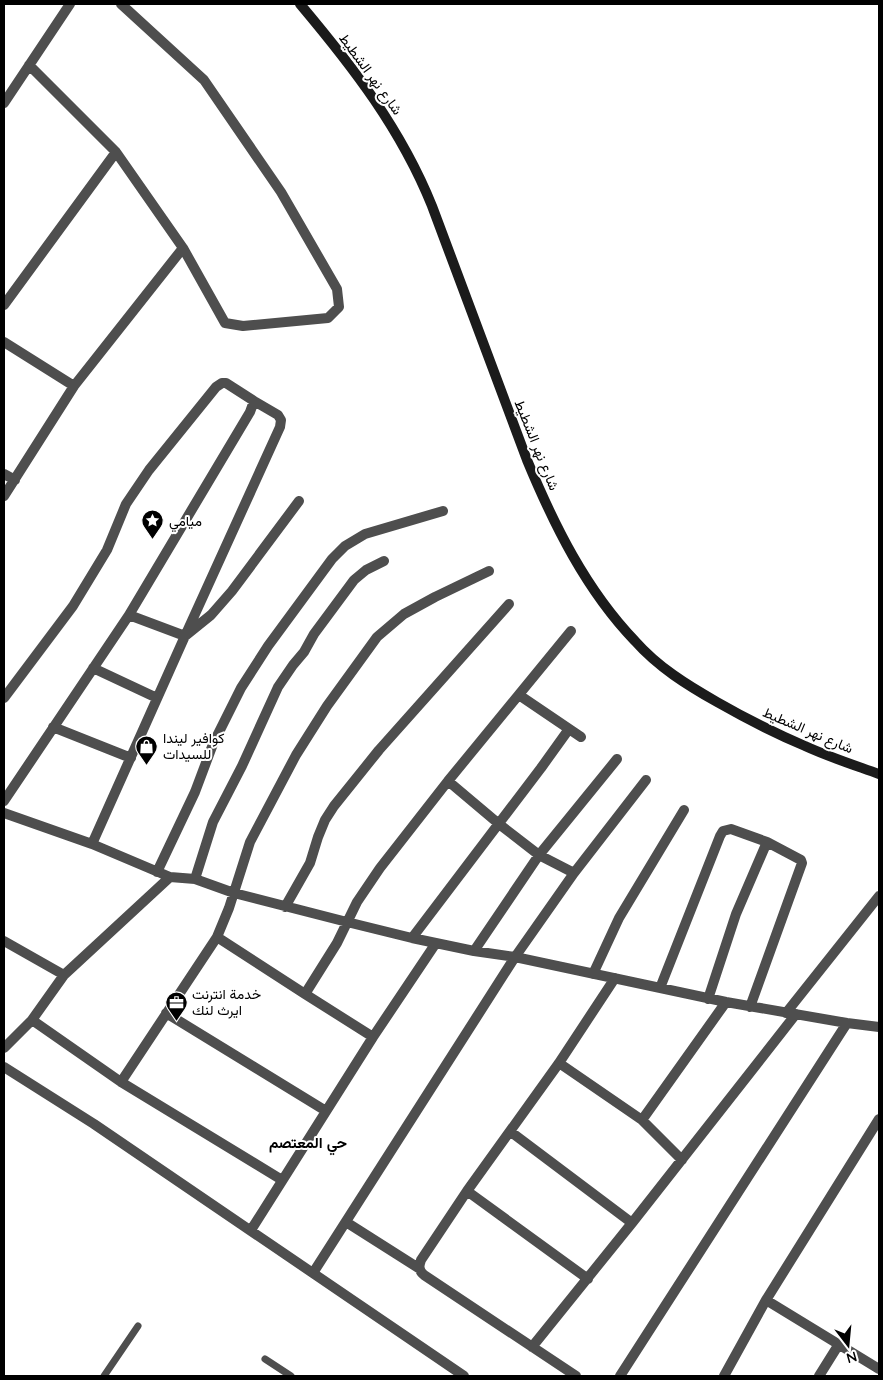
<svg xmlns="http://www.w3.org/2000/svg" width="883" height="1380" font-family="Quicksand,Vazirmatn,sans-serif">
	<rect width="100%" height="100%" fill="#fff"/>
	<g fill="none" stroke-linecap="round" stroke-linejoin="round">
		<path stroke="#4e4e4e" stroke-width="7" d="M265 1359 291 1376
			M104 1376 138 1326"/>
		<path stroke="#4e4e4e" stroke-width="10" d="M29 65 116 152 183 248 225 323 243 326 328 318 339 307 337 289 281 192 204 80 121 4
			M4 103 70 4
			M4 305 116 152
			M4 342 74 386
			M4 474 15 480
			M4 496 74 386 183 248
			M129 615 185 636 211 615 232 591 299 501
			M93 668 157 698
			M519 695 581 737
			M4 698 73 606 107 550 126 504 149 470 216 387 222 383H226L254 401 278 415 281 420 280 427 185 636 92 844
			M53 727 131 758
			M448 781 499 824 539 855 574 873
			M4 801 129 615 250 412 254 401
			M4 813 92 844 170 877 195 879 234 893 347 922 412 938 474 951 515 957 726 1002 847 1023 879 1027
			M157 872 195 792 213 744 241 688 268 646 332 559 345 546 365 534 443 511
			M195 879 213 822 242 766 278 687 293 665 304 652 314 634 354 580 366 570 384 561
			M285 907 310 863 318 837 325 820 334 806 379 750 509 604
			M217 937 305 994 373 1037
			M412 938 541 768 569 729
			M4 941 64 975
			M474 951 539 855 617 759
			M593 974 619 918 684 810
			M660 988 720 836 723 831 731 829 767 842 801 860 802 863 750 1007
			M305 994 337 943 357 902 380 868 448 781 571 631
			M708 999 736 914 767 842
			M166 1013 326 1111
			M786 1013 879 896
			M32 1020 121 1082 282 1180
			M4 1048 32 1020 64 975 170 877
			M559 1063 642 1120 682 1160
			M4 1067 94 1124 464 1376
			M121 1082 217 937 229 908 250 842 296 755 327 706 377 637 404 614 435 597 489 571
			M642 1120 726 1002
			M511 1132 632 1223
			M467 1191 588 1279
			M346 1222 420 1269
			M251 1230 373 1037 436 943
			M313 1273 515 957 574 873 646 780
			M766 1300 879 1369
			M532 1347 632 1223 796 1014
			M576 1376 424 1275C418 1270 419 1266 421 1260L467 1191 559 1063 615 978
			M620 1376 847 1023
			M724 1376 766 1300 879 1119
			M819 1376 839 1344"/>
		<path stroke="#1b1b1b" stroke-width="10" d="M300 4C353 67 401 129 432 206L527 460C554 525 586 590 635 641 658 667 687 685 717 702 745 718 774 733 805 746 829 757 854 765 879 774"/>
	</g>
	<defs>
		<symbol id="sight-pin" viewBox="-11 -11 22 30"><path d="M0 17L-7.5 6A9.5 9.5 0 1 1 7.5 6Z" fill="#000" stroke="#fff"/><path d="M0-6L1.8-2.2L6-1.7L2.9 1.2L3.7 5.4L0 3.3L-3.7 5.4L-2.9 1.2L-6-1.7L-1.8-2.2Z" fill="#fff"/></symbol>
		<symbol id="shop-pin" viewBox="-11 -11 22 30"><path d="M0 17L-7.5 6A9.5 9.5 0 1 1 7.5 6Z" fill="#000" stroke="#fff"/><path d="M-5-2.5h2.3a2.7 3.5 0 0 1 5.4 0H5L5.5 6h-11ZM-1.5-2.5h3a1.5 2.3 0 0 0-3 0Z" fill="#fff"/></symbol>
		<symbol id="office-pin" viewBox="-11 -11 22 30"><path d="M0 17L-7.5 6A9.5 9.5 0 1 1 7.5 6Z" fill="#000" stroke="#fff"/><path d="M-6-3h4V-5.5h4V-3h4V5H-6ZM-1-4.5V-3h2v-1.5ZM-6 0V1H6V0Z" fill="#fff"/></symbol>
	</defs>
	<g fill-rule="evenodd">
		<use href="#sight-pin" x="140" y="508" width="25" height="34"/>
		<use href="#shop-pin" x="134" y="734" width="25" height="34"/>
		<use href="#office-pin" x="164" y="990" width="25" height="34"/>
	</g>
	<g text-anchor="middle" stroke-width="4" stroke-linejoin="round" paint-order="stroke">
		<g font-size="14" fill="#000" stroke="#fff">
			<text transform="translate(371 74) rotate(54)" y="5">شارع نهر الشطيط</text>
			<text transform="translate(537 445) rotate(68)" y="5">شارع نهر الشطيط</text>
			<text transform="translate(808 730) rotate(23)" y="5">شارع نهر الشطيط</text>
		</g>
		<g font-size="14" fill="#000" stroke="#fff" text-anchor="start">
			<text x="169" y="526">ميامي</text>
			<text x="163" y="743">كوافير ليندا<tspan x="163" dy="16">للسيدات</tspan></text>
			<text x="192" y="999">خدمة انترنت<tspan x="192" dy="16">ايرث لنك</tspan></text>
		</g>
		<g font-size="15" font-weight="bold" fill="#000" stroke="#fff">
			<text x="308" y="1148">حي المعتصم</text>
		</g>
	</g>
	<rect width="883" height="1380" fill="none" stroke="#000000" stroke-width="10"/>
	<g transform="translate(848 1345) rotate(164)" stroke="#ffffff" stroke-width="4" paint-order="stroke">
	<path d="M0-4L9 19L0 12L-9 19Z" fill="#000000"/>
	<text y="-8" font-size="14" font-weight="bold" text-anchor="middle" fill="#000000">N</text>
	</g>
</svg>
